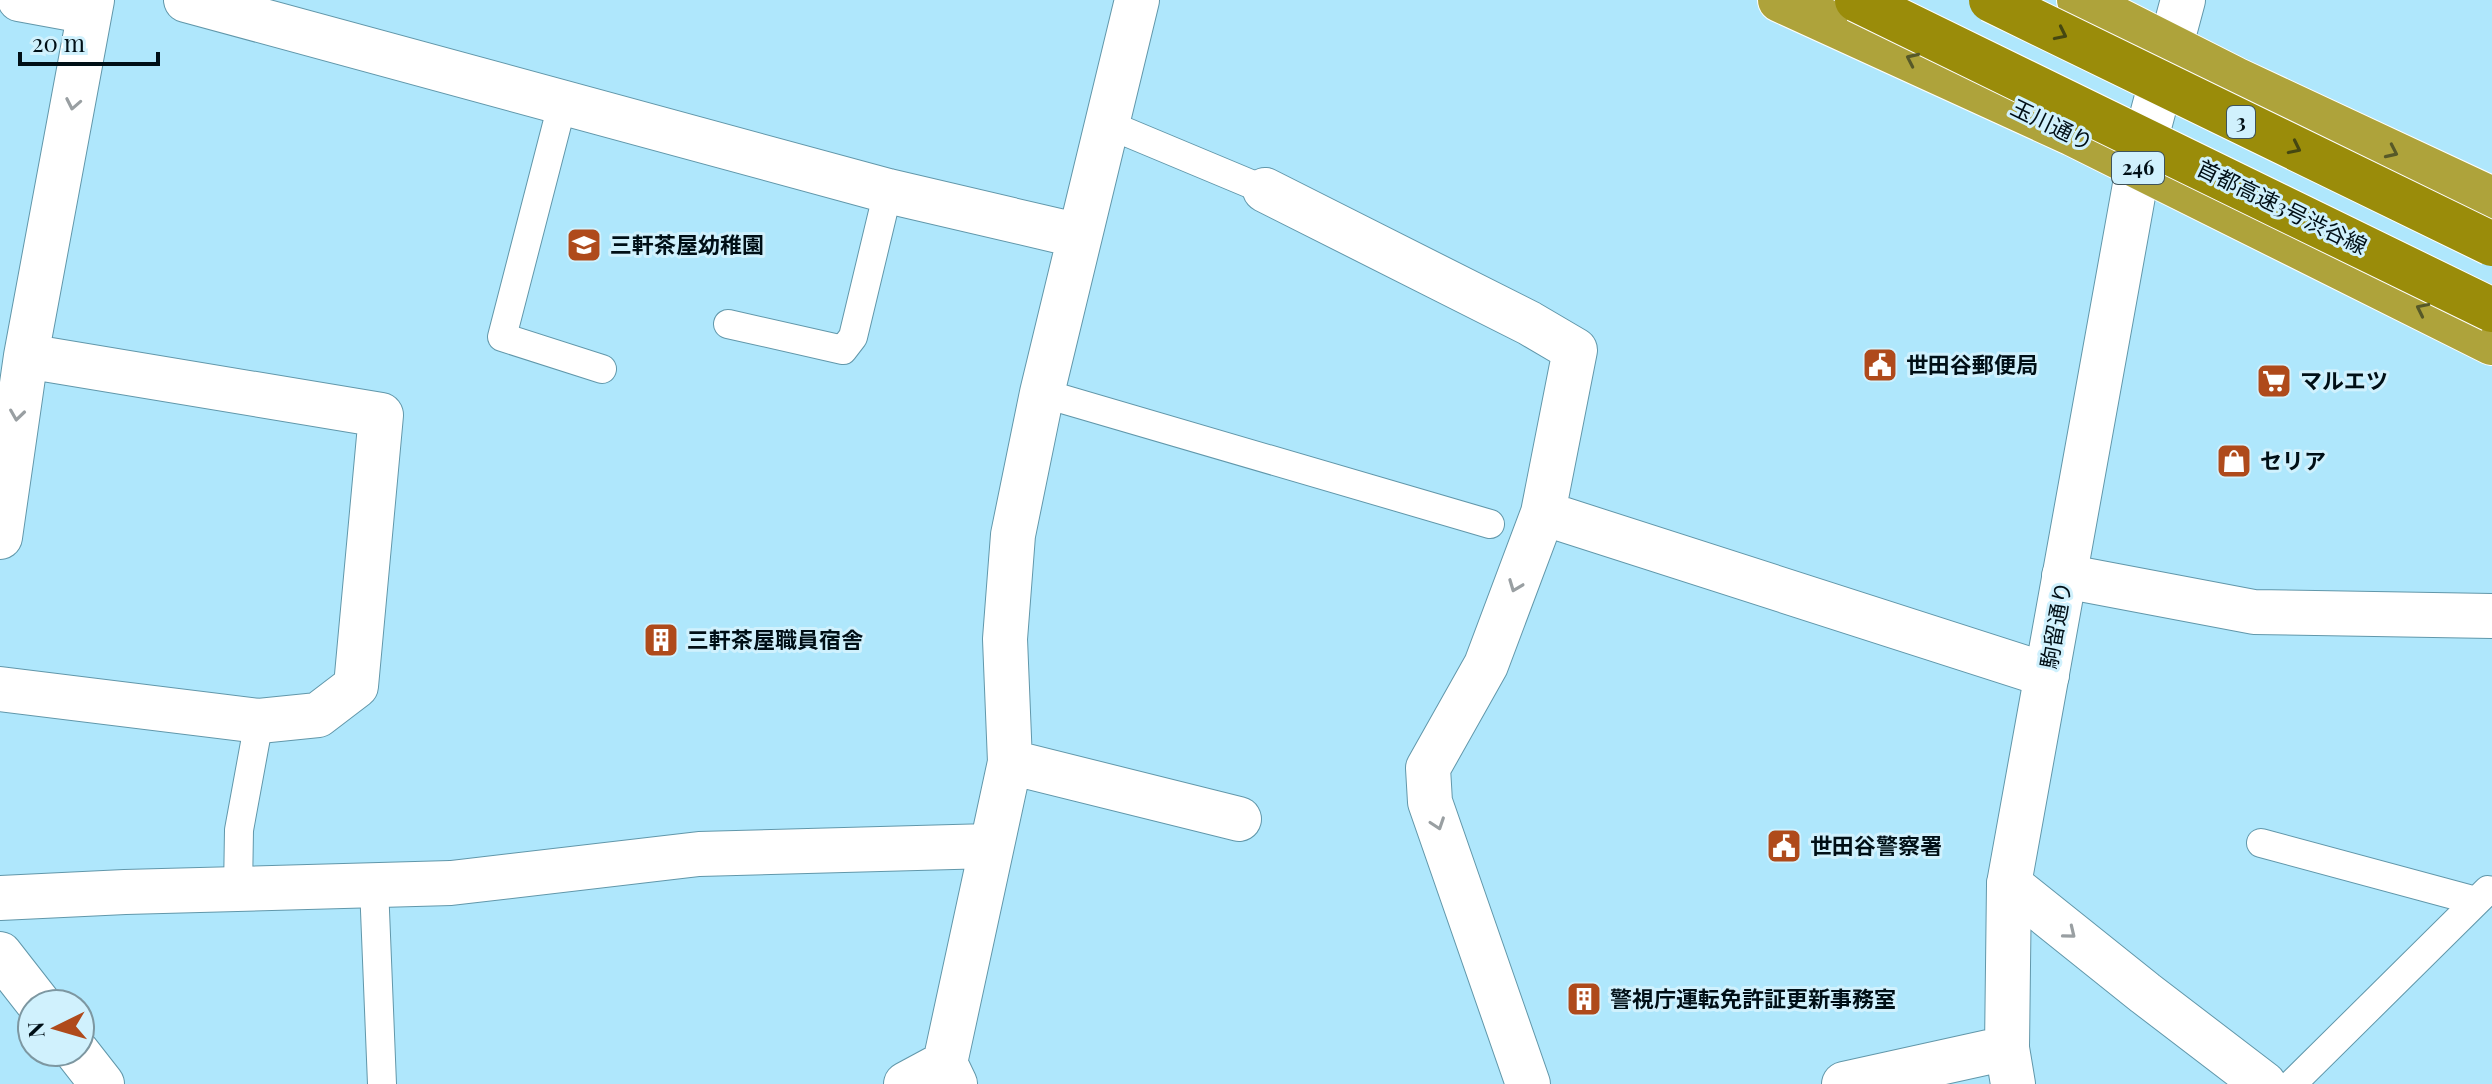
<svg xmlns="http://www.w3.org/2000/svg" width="2492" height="1084" font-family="'Playfair Display','Noto Sans JP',serif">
	<rect width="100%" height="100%" fill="#afe7fc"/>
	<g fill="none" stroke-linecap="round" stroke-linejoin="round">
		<defs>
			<path id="service" d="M563 101 502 337 602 369
				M1107 124 1265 190
				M728 324 843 350 853 337 888 191
				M1042 393 1490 524
				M2261 843 2476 901
				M374 886 382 1084
				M238 890 239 830 259 721
				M2292 1084 2488 890 2492 891"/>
			<path id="pedestrian" d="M19 0 90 13"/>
			<path id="minor" d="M186 0 888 191 1080 236
				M1265 190 1529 323 1575 350 1543 513 1486 665 1428 768 1430 802 1528 1084
				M1543 513 2047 675
				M0 537 26 356 92 0
				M2064 576 2254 612 2492 616
				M0 689 259 721 318 715 356 686 381 415 26 356
				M1010 762 1239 819
				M2009 884 2145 993 2264 1084
				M0 898 125 892 451 883 699 854 990 846
				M0 954 39 1004
				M77 1052 102 1084
				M906 1084 945 1063
				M955 1084 945 1063 1010 762 1005 639 1013 535 1042 393 1137 0"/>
			<path id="tertiary" d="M1844 1084 2007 1048
				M2013 1084 2007 1048 2009 884 2138 168 2183 0"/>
			<path id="trunk" d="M1780 0 2073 134 2492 343
				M2079 0 2235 79 2492 199"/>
		</defs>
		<use href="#service" stroke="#6197aa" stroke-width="30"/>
		<use href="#pedestrian" stroke="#6197aa" stroke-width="44"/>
		<use href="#minor" stroke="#6197aa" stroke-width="46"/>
		<use href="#tertiary" stroke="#6197aa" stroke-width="46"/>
		<use href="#trunk" stroke="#fff" stroke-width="46"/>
		<use href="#service" stroke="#fff" stroke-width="28"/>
		<use href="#pedestrian" stroke="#fff" stroke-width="42"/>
		<use href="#minor" stroke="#fff" stroke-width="44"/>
		<use href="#tertiary" stroke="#fff" stroke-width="44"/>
		<use href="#trunk" stroke="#aea33b" stroke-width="44"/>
		<defs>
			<path id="motorway-bridge" d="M1857 0 2492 310
				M1991 0 2492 244"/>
		</defs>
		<use href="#motorway-bridge" stroke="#fff" stroke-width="46" stroke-linecap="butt"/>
		<use href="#motorway-bridge" stroke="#9a8c0a" stroke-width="44"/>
	</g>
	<defs><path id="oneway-chevron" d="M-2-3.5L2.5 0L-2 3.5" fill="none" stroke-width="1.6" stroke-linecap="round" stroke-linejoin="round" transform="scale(2)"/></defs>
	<g stroke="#454711">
		<use href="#oneway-chevron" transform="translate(2061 34) rotate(26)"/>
		<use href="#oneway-chevron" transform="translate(2295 148) rotate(26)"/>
	</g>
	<g stroke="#575928">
		<use href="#oneway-chevron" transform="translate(1912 59) rotate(-155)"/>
		<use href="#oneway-chevron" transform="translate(2392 152) rotate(25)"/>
		<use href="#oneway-chevron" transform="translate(2422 309) rotate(-154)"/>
	</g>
	<g stroke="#999fa2">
		<use href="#oneway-chevron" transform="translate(73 104) rotate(101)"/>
		<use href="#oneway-chevron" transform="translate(17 415) rotate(98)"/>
		<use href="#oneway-chevron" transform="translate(1515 586) rotate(111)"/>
		<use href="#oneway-chevron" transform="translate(1438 824) rotate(71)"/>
		<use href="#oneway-chevron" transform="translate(2070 933) rotate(39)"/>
	</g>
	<defs>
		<symbol id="school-square" viewBox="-11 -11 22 22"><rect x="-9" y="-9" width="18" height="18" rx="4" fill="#af4a1b" stroke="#d0f1fd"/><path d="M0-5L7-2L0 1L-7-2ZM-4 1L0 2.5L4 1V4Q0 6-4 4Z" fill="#fff"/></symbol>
		<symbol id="civic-square" viewBox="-11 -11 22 22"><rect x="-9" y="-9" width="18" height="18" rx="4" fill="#af4a1b" stroke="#d0f1fd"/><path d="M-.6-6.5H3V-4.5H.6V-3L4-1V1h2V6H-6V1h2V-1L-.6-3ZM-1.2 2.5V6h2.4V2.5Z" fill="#fff"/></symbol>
		<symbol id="supermarket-square" viewBox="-11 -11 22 22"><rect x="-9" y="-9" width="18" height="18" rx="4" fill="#af4a1b" stroke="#d0f1fd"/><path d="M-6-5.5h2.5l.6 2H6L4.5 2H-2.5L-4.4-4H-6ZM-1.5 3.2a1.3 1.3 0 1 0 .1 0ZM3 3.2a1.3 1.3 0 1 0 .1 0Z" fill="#fff"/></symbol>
		<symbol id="shop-square" viewBox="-11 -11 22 22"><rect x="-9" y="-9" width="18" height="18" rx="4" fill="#af4a1b" stroke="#d0f1fd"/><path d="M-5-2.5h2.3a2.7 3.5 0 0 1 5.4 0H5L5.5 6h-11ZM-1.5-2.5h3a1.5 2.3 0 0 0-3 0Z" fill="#fff"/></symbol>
		<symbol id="building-square" viewBox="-11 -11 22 22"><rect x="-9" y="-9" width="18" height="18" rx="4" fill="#af4a1b" stroke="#d0f1fd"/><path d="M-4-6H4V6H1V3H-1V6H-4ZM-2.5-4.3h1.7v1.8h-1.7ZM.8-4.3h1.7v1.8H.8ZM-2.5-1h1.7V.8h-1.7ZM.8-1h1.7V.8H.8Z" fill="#fff"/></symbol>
	</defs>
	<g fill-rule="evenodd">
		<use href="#school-square" x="564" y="225" width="40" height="40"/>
		<use href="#civic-square" x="1860" y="345" width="40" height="40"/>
		<use href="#supermarket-square" x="2254" y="361" width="40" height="40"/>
		<use href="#shop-square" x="2214" y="441" width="40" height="40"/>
		<use href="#building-square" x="641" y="620" width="40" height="40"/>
		<use href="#civic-square" x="1764" y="826" width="40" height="40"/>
		<use href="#building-square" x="1564" y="979" width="40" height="40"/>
	</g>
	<g text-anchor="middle" stroke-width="6" stroke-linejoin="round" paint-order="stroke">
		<g fill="#d0f1fd" stroke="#3e535b" stroke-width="2">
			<rect x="2227" y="106" width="28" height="32" rx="6"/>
			<rect x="2112" y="152" width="52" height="32" rx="6"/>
		</g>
		<g font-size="20" font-weight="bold" fill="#000f16">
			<text x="2241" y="129">3</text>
			<text x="2138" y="175">246</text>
		</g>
		<g font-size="22" fill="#000f16" stroke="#d0f1fd">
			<text transform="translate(2052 125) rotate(26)" y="8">玉川通り</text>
			<text transform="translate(2282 207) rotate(26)" y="8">首都高速3号渋谷線</text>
			<text transform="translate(2056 625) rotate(-80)" y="8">駒留通り</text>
		</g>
		<g font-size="22" font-weight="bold" fill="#000f16" stroke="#d0f1fd" text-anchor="start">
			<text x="610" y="253">三軒茶屋幼稚園</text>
			<text x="1906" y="373">世田谷郵便局</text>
			<text x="2300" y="389">マルエツ</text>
			<text x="2260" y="469">セリア</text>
			<text x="687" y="648">三軒茶屋職員宿舎</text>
			<text x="1810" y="854">世田谷警察署</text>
			<text x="1610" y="1007">警視庁運転免許証更新事務室</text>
		</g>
	</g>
	<g transform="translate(56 1028) rotate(265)"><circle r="38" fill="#d0f1fd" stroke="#7d97a1" stroke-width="2"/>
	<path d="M0-6L14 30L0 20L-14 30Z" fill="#af4a1b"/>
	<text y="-12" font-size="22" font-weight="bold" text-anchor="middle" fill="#000f16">N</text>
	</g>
	<path d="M20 52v12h138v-12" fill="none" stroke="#000f16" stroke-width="4"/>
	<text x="32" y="52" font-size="24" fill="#000f16" stroke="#d0f1fd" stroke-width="6" paint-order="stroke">20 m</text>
</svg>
